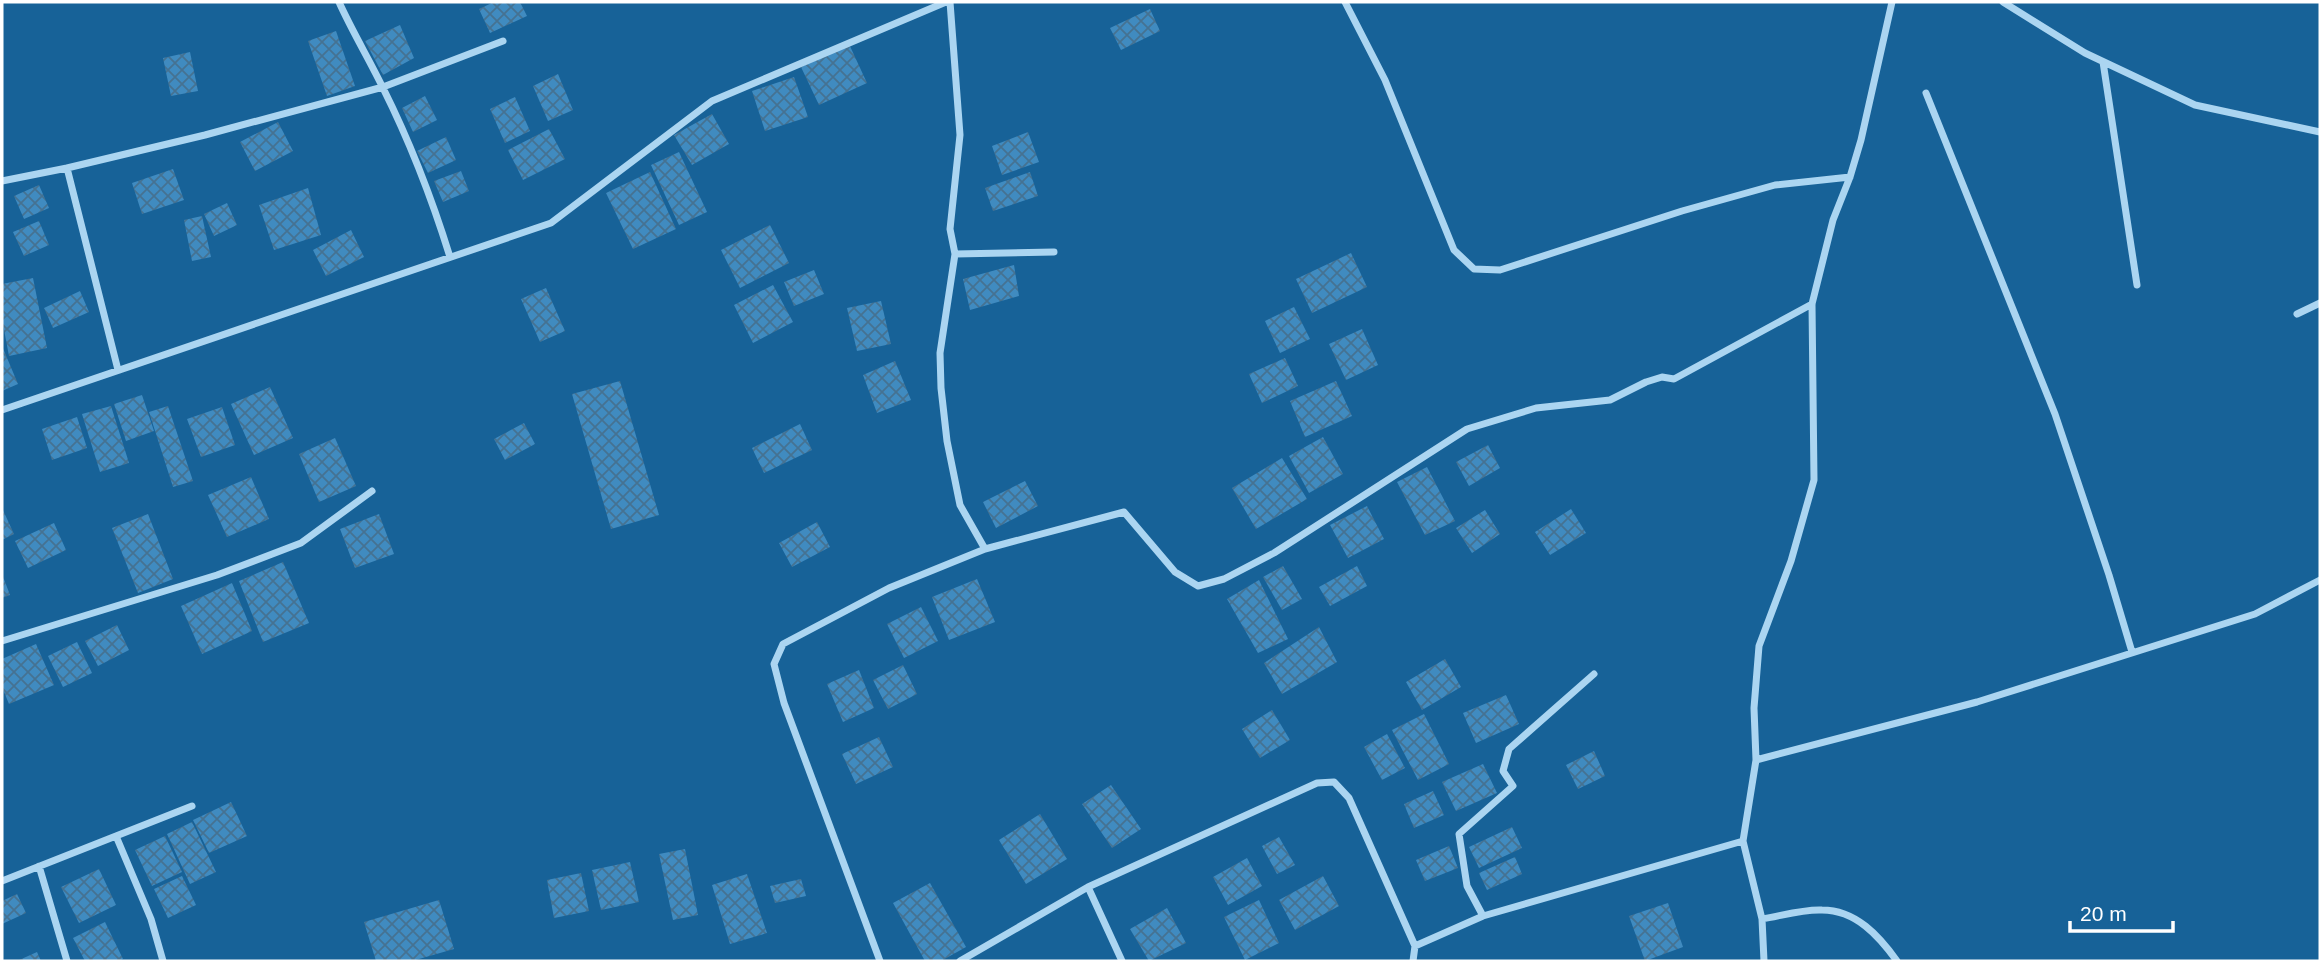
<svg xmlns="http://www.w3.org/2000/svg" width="2322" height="963" font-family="Helvetica,sans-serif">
	<defs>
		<pattern id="building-cross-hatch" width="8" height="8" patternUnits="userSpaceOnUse" patternTransform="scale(1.75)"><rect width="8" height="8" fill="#408bc0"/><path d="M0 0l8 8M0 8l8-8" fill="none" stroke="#457292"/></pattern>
	</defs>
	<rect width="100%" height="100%" fill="#176298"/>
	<path fill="url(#building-cross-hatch)" d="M494 2H520L527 16 490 33 479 9Z
		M1150 9 1160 31 1121 50 1110 28Z
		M400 25 414 58 383 75 365 41Z
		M336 31 355 86 327 96 308 41Z
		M849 44 867 83 819 105 801 67Z
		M190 52 198 91 171 96 163 58Z
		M558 74 573 110 548 121 533 86Z
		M794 77 808 117 765 131 752 91Z
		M425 96 437 120 413 132 402 108Z
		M515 97 530 131 505 143 490 109Z
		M712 114 729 144 692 165 674 135Z
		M278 122 293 151 255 171 240 142Z
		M549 129 565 159 523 180 508 150Z
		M1028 132 1039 162 1002 175 992 146Z
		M446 137 456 160 428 173 417 151Z
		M679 152 707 212 679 225 651 165Z
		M173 169 184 200 142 214 132 183Z
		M461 171 469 191 443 202 434 181Z
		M650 172 676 229 633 249 606 193Z
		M1030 172 1038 196 993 211 985 188Z
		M39 185 49 208 24 219 14 196Z
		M308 188 321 235 274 250 259 205Z
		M227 203 237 225 214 236 204 214Z
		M202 216 211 257 192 261 184 220Z
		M39 221 49 245 24 256 13 232Z
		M770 225 789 263 740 288 721 250Z
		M351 230 364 257 326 276 313 250Z
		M1351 253 1367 287 1312 313 1296 279Z
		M1014 265 1019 296 970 310 963 279Z
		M814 270 824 294 794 306 784 282Z
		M33 278 47 348 9 356 2 319V284Z
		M773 285 793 322 753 343 734 305Z
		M546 288 565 331 540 342 521 299Z
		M80 291 89 312 53 328 44 308Z
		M881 301 891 344 857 351 847 308Z
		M1294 307 1310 339 1280 353 1265 321Z
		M1362 329 1378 365 1346 380 1329 344Z
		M2 346 18 384 2 391Z
		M1285 358 1298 386 1262 403 1249 374Z
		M895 361 911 400 877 413 863 375Z
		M620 381 659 515 611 529 572 394Z
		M1336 381 1352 416 1305 437 1290 401Z
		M270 387 293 438 254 455 231 404Z
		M142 395 154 431 126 441 114 404Z
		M111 406 129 463 100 472 82 414Z
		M168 406 193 481 173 487 149 412Z
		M222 407 235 445 201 457 187 419Z
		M77 417 87 448 52 460 42 429Z
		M524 423 535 444 505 460 494 439Z
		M800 424 812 450 764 473 752 448Z
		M1323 437 1343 474 1309 493 1289 456Z
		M335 438 356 486 319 502 299 454Z
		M1488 445 1500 468 1469 486 1456 462Z
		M1282 458 1307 499 1256 529 1232 488Z
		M1427 467 1455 521 1425 535 1397 482Z
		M251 477 269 519 227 537 208 495Z
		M1025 481 1038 506 996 528 983 502Z
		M1367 506 1384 539 1348 558 1330 525Z
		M2 508 14 534 2 540Z
		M1571 509 1586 533 1550 555 1535 532Z
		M1485 510 1500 534 1472 553 1456 528Z
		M148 514 173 579 138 593 112 528Z
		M379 514 394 554 355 568 340 529Z
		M817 522 830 547 792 567 779 543Z
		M54 523 66 550 28 568 15 541Z
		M283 562 309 623 263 642 239 581Z
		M1283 566 1302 599 1282 610 1263 577Z
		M1357 566 1367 586 1330 606 1319 587Z
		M2 574 10 595 2 598Z
		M977 579 995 622 949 640 932 597Z
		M1259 580 1288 639 1258 653 1227 599Z
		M232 583 252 631 202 654 181 606Z
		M921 607 938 641 904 658 887 624Z
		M117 625 129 650 98 666 85 641Z
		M1319 627 1337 662 1282 694 1264 663Z
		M77 642 92 673 63 687 48 656Z
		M36 644 54 685 9 704 2 687V659Z
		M1445 659 1461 687 1422 710 1406 682Z
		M903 665 917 694 888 709 873 680Z
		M859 670 874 708 843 722 827 684Z
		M1506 695 1519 724 1476 743 1463 713Z
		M1272 710 1290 740 1260 758 1242 729Z
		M1424 714 1449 764 1418 780 1392 730Z
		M1387 734 1405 768 1382 780 1364 747Z
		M879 737 893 767 856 784 842 754Z
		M1594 751 1605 776 1578 789 1566 765Z
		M1483 764 1497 793 1456 811 1442 782Z
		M1111 785 1141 829 1112 848 1082 804Z
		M1433 791 1444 815 1414 828 1404 804Z
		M231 802 247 836 209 853 193 820Z
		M1040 814 1067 859 1026 884 999 840Z
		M192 822 216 872 190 884 167 834Z
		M1512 827 1522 848 1479 868 1469 847Z
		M165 836 182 872 152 886 135 850Z
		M1279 837 1295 865 1277 874 1262 846Z
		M1449 846 1458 868 1425 881 1416 860Z
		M685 849 698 915 673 920 659 854Z
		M1515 857 1522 874 1487 890 1479 873Z
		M1247 858 1262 886 1228 905 1213 877Z
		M630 862 639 902 601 910 592 870Z
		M99 869 116 905 79 923 61 887Z
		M581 873 589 911 554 918 547 880Z
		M747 874 767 933 730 944 712 885Z
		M182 876 196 905 168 918 154 889Z
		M1323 876 1339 906 1295 930 1279 900Z
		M801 879 806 896 775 903 770 886Z
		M930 883 966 947 941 961H925L893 903Z
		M17 894 26 913 2 924V901Z
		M439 900 454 949 412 961H376L364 922Z
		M1259 900 1279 943 1245 960 1224 917Z
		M1668 903 1683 947 1645 961 1629 916Z
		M1167 908 1186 943 1149 961 1130 929Z
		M105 922 123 959 118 961H85L73 938Z
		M37 952 41 961H17Z"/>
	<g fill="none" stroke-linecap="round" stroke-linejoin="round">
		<path stroke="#abd5f1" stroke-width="7" d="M339 2C352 31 369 59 383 88 410 142 432 199 450 257
			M950 2 960 135 950 229 955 254 940 353 941 388 947 441 960 505 985 549
			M1345 2 1385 80 1454 250 1474 269 1500 270 1682 211 1775 185 1850 177
			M2003 2 2085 53 2195 105 2320 132
			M2103 62 2137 285
			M1926 93 2055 414 2109 575 2132 652
			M67 168 118 370
			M2 181 67 168 205 135 383 87 503 41
			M955 254 1054 252
			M2297 314 2320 303
			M2 410 551 223 712 101 946 2
			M2 641 217 575 301 543 372 491
			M1756 760 1977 702 2255 614 2320 580
			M116 836 151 919 163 961
			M39 866 67 961
			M2 881 192 806
			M1088 887 1122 961
			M1483 916 1467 886 1459 834 1513 786 1503 771 1509 749 1594 674
			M1762 919C1781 916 1803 909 1822 910 1856 910 1879 936 1897 961
			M880 961 784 703 774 664 783 644 889 588 985 549 1124 512 1175 572 1198 586 1224 579 1274 553 1467 429 1536 408 1610 400 1646 382 1662 377 1674 379 1812 304
			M960 961 1088 887 1317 783 1334 782 1349 798 1415 946 1483 916 1743 841
			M1413 961 1415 946
			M1764 961 1762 919 1743 841 1756 760 1754 708 1759 646 1791 561 1814 480 1812 304 1833 220 1850 177 1861 140 1892 2"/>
	</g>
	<rect width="2322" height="963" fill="none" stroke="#ffffff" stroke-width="7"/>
	<path d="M2070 921v10h103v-10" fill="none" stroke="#ffffff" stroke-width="3.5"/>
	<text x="2080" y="921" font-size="21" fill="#ffffff" stroke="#176298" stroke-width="5" paint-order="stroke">20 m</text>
</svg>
